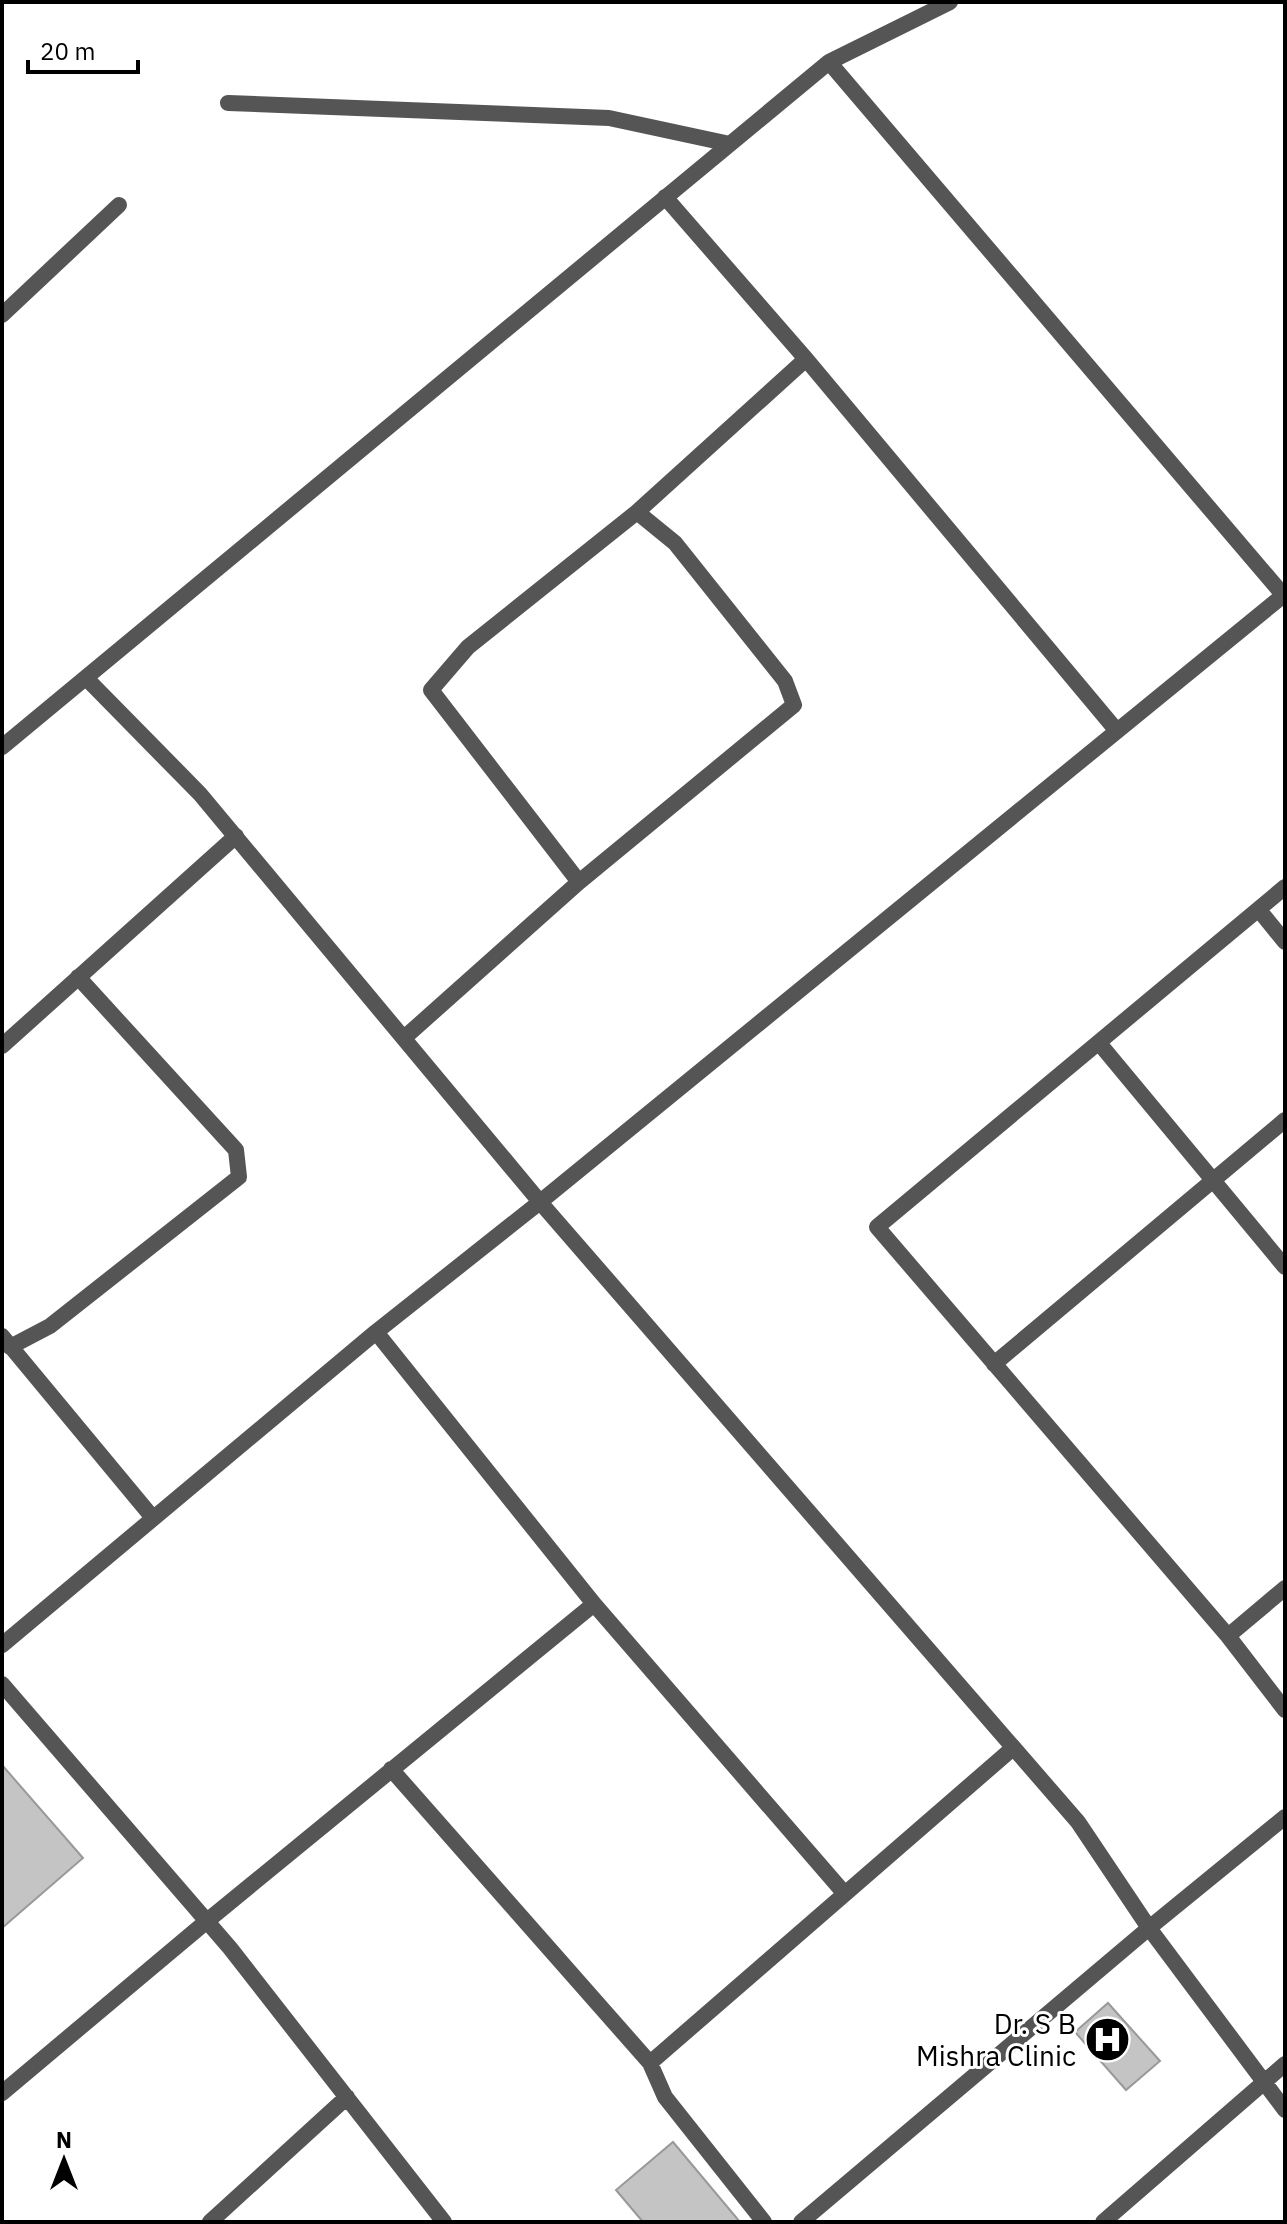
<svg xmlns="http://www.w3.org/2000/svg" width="1287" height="2224" font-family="'IBM Plex Sans',sans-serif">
	<rect width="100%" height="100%" fill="#fff"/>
	<path fill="#c4c4c4" stroke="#999" stroke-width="2" d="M2 1765 83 1858 2 1928Z
		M1108 2003 1160 2061 1126 2090 1075 2032Z
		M673 2142 740 2222H643L616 2190Z"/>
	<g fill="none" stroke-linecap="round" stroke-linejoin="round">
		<path stroke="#555" stroke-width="16" d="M829 62 950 2
			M228 103 609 118 730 144
			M665 197 806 359 1117 731
			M2 315 119 205
			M86 678 200 794 540 1202 1078 1822 1149 1928 1285 2110
			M2 747 829 62 1285 597
			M579 882 431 690 468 647 637 512 806 359
			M1285 887 877 1227 1228 1636 1285 1710
			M1259 910 1285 942
			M404 1038 579 882 794 705 785 681 675 543 637 512
			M1099 1043 1285 1267
			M2 1046 236 836
			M376 1332 594 1604 845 1894
			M2 1336 153 1518
			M10 1347 50 1326 239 1177 236 1150 78 977
			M994 1364 1285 1120
			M1228 1636 1285 1588
			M2 1645 376 1332 540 1202 1285 594
			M2 1684 230 1948 444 2222
			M391 1769 650 2063 665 2097 764 2222
			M650 2063 1013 1748
			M2 2093 207 1921 594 1604
			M210 2222 347 2097
			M801 2222 1149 1928 1285 1817
			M1103 2222 1285 2064"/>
	</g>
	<defs>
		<symbol id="hospital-disc" viewBox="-11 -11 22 22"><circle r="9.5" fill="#000" stroke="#fff"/><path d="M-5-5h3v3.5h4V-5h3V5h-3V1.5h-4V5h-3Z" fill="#fff"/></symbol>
	</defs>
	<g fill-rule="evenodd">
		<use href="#hospital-disc" x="1082" y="2014" width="51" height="51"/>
	</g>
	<g text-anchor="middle" stroke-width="6" stroke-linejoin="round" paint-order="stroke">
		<g font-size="28" fill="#000" stroke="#fff" text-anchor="end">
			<text x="1076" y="2034">Dr. S B<tspan x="1076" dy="32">Mishra Clinic</tspan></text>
		</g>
	</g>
	<rect width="1287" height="2224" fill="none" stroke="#000000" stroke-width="8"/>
	<g transform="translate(64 2160)" stroke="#ffffff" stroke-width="6" paint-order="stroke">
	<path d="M0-6L14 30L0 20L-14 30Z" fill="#000000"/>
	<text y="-12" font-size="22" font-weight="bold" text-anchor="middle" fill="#000000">N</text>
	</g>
	<path d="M28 60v12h110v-12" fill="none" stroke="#000000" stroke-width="4"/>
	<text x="40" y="60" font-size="24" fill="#000000" stroke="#ffffff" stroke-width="6" paint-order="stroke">20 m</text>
</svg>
